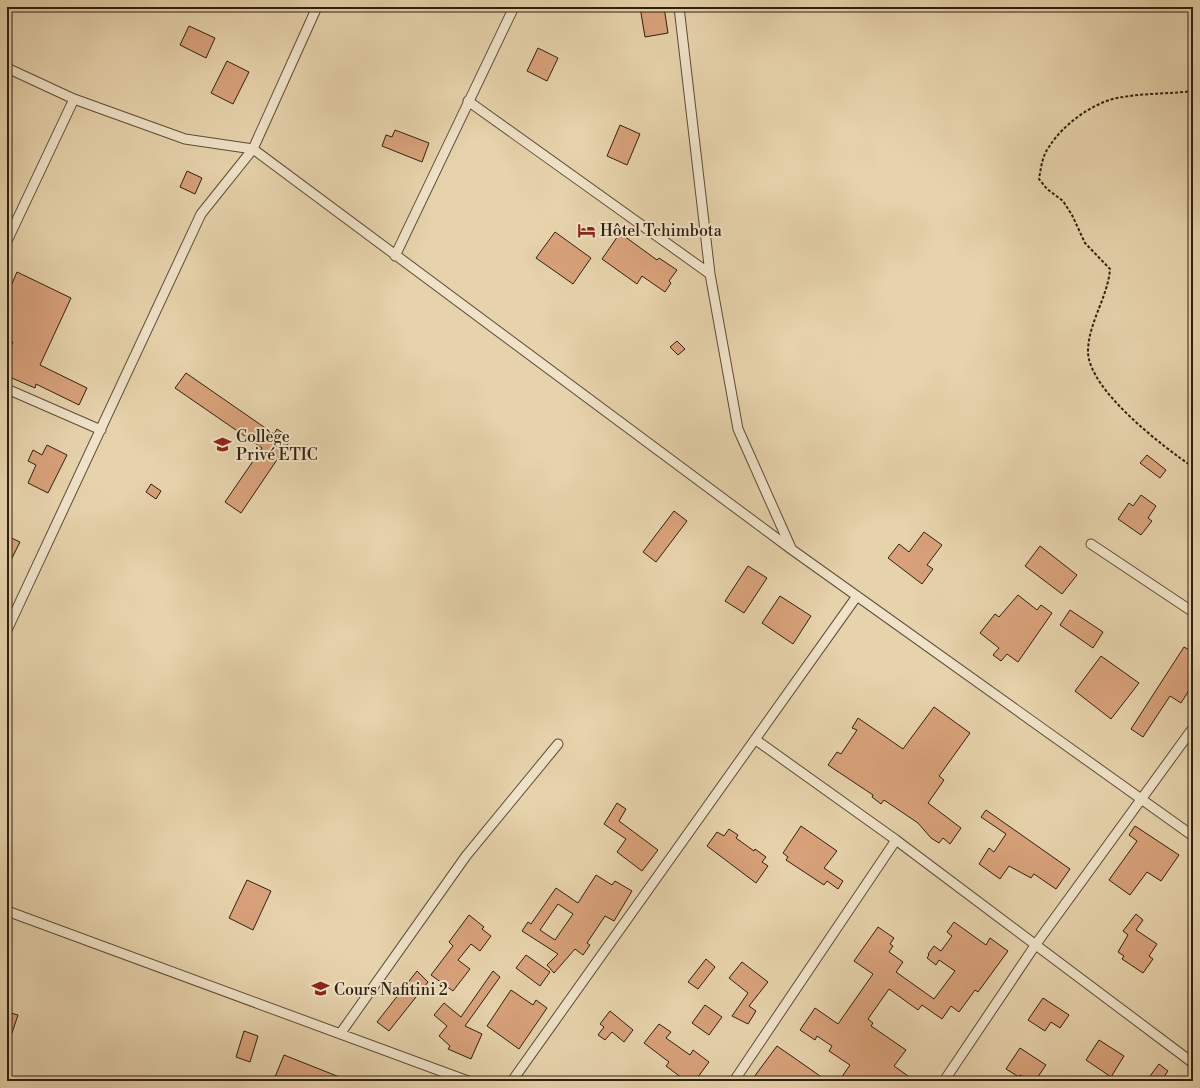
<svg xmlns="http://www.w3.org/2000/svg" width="1200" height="1088" font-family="'Libre Bodoni',serif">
	<rect width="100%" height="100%" fill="#e6d2ab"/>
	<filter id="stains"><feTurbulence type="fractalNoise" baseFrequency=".005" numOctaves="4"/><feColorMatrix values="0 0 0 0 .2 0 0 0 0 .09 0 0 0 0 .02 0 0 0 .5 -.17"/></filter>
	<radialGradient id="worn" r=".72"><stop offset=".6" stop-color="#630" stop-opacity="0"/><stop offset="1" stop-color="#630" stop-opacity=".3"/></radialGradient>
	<path fill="#d8a17a" stroke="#311f0f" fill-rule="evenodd" d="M640 7H664L668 33 645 37Z
		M189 26 215 38 206 58 180 45Z
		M538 48 558 58 547 81 527 71Z
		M227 61 249 72 233 104 211 93Z
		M620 125 640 134 627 165 607 156Z
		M395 130 429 143 422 162 382 146 386 135 392 137Z
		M187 171 202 178 195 194 180 187Z
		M555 232 591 258 573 284 536 258Z
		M620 233 657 260 659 258 677 270 669 281 671 283 665 292 642 276 637 284 602 259Z
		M17 272 71 298 40 365 87 388 79 405 36 384 35 388 7 376V356L13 342 7 339V295Z
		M677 341 685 349 678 355 670 347Z
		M186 373 274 434 277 429 291 439 241 513 225 502 262 448 175 388Z
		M47 445 67 455 48 493 28 483 36 465 28 461 33 450 42 455Z
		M1147 455 1166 470 1160 478 1140 463Z
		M151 484 161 491 156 499 146 492Z
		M1141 495 1156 506 1148 518 1152 521 1141 535 1118 519 1129 503 1133 506Z
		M674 511 687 521 656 562 643 552Z
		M924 532 942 545 927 565 933 569 922 584 888 558 899 544 909 552Z
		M7 536 20 542 7 568Z
		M1040 546 1077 575 1062 594 1025 566Z
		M748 566 767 578 744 613 725 601Z
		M1018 595 1037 610 1041 605 1052 613 1018 662 1007 654 1001 661 993 655 999 648 980 633 995 614 999 617Z
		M780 596 811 616 793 644 762 623Z
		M1070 610 1103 632 1093 648 1060 625Z
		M1184 647 1193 652V684L1181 703 1170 696 1143 737 1131 729Z
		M1101 656 1139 683 1111 719 1075 691Z
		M934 707 970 733 939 776 944 780 928 803 961 828 950 844 943 838 939 843 931 838 918 823 884 800 881 804 872 797 873 795 828 765 837 752 841 754 857 730 852 728 858 718 903 749Z
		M617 803 626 809 619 821 658 850 642 871 617 852 626 839 604 824Z
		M986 810 1070 869 1056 889 1034 874 1031 878 1009 866 1000 879 979 864 989 848 994 852 1006 834 981 817Z
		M801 826 837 851 824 868 843 881 838 889 827 881 824 885 786 860 788 857 783 853Z
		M1135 826 1179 855 1161 881 1147 872 1130 895 1109 880 1137 841 1129 835Z
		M729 829 738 835 736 838 754 851 755 849 766 857 762 862 768 866 756 883 707 846 717 832 724 836Z
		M596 875 612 885 615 881 632 891 614 921 605 916 587 943 590 945 583 955 575 949 554 973 547 965 558 954 522 931 528 922 531 924 556 888 578 903ZM558 904 573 914 555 940 540 930Z
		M247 880 271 891 253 930 229 918Z
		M1136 914 1143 920 1136 930 1157 944 1149 956 1153 959 1143 973 1122 959 1124 956 1118 952 1128 935 1123 931Z
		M469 915 484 927 482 929 491 936 480 951 471 944 458 960 470 969 453 991 431 975 453 946 449 942Z
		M954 922 986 945 990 938 1008 951 978 992 975 990 959 1012 951 1006 942 1019 922 1005 918 1010 889 989 868 1019 873 1023 871 1026 906 1050 894 1066 915 1081H839L850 1065 829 1051 832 1046 817 1036 815 1040 800 1030 815 1008 838 1024 873 974 854 961 878 927 894 938 890 944 893 946 889 952 903 962 896 972 934 999 955 971 939 960 936 965 927 958 929 955 928 954 934 946 941 951 952 936 947 932Z
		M526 955 550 972 540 986 516 968Z
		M706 959 715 967 698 989 688 982Z
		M742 962 768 982 749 1006 756 1011 748 1024 732 1016 748 993 729 978Z
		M417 971 428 982 389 1031 377 1022Z
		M493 971 500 977 465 1026 482 1034 471 1059 448 1049 450 1046 439 1036 447 1026 434 1015 444 1003 461 1017Z
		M511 990 533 1005 536 1000 547 1008 519 1049 487 1026Z
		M1043 998 1069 1015 1060 1028 1051 1022 1045 1031 1028 1020Z
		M705 1005 722 1017 709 1035 692 1023Z
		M610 1011 633 1030 624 1042 612 1032 605 1040 598 1035 604 1027 600 1024Z
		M7 1012 18 1015 9 1042H7Z
		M659 1024 671 1032 666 1038 690 1055 693 1050 709 1062 695 1081H686L666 1066 669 1062 644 1043Z
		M244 1031 258 1036 250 1062 236 1057Z
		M1099 1040 1124 1056 1111 1077 1086 1060Z
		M777 1046 813 1071 827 1081H751Z
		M1020 1048 1046 1065 1035 1081H1030L1020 1075 1019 1077 1006 1069Z
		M284 1055 347 1080V1081H284L275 1077Z
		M1159 1064 1168 1071 1161 1081H1157L1150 1076Z"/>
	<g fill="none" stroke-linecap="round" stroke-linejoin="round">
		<defs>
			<path id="minor" d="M679 7 710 274 738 429 791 548
				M7 68 74 99 185 139 253 149 791 549 1193 836
				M468 101 710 274
				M7 241 74 99
				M395 256 514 7
				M7 389 101 430
				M1091 544 1193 612
				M7 630 201 214 253 149 317 7
				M756 740 896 840 1193 1063
				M7 911 468 1081
				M340 1034 466 856 558 744
				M512 1081 857 596
				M734 1081 896 840
				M944 1081 1036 944 1193 728"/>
		</defs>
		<use href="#minor" stroke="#5e4c36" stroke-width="11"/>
		<path stroke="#311f0f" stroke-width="2" stroke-dasharray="3 2" stroke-linecap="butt" d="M1193 91C1170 94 1146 93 1123 97 1096 100 1063 124 1049 147 1042 156 1041 168 1039 179L1047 189 1063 201 1072 215 1085 243 1110 269C1108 297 1088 323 1088 352 1089 390 1162 446 1193 467"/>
		<use href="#minor" stroke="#efe2c8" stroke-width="9"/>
	</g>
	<defs>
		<symbol id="hotel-bare" viewBox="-9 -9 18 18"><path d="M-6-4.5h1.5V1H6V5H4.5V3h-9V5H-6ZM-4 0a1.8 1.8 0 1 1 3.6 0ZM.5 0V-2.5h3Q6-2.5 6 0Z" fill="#8f2418" stroke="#efe2c8" stroke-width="2.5" paint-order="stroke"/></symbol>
		<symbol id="school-bare" viewBox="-9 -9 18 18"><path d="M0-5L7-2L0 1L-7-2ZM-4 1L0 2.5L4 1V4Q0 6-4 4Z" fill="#8f2418" stroke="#efe2c8" stroke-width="2.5" paint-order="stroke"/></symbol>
	</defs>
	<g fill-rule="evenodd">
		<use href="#hotel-bare" x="574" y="218" width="25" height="25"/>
		<use href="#school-bare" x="210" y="432" width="25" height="25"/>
		<use href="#school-bare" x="308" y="976" width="25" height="25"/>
	</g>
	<g text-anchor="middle" stroke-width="4" stroke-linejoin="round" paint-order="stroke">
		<g font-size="16" fill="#311f0f" stroke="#efe2c8" text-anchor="start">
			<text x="600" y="236">Hôtel Tchimbota</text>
			<text x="236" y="442">Collège<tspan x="236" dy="18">Privé ETIC</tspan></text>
			<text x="334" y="995">Cours Nafitini 2</text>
		</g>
	</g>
	<rect width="1200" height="1088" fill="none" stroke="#e6d2ab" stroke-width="24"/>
	<rect x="8" y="8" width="1184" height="1072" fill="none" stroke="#311f0f" stroke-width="2"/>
	<rect x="12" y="12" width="1176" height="1064" fill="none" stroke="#311f0f"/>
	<rect width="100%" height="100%" filter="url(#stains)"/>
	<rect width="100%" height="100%" fill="url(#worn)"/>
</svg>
